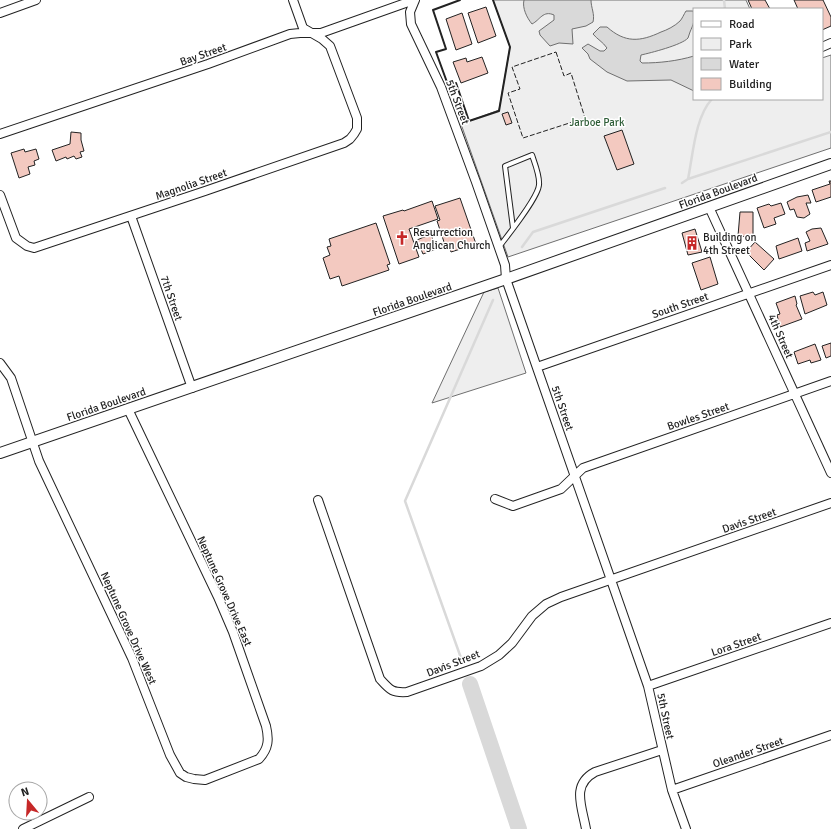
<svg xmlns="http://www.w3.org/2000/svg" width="831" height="829" font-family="Signika,sans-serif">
	<rect width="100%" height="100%" fill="#fff"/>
	<path fill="#eee" stroke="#6f6f6f" d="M493 0H746L750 9H694V99H822V58L831 55V148L508 257 461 124 499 110 510 47Z
		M498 288 526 373 432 403 484 292Z"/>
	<path fill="#d9d9d9" stroke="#6f6f6f" d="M524 0H591C591 8 595 14 593 22L586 26 572 29 573 44 559 43 550 46 540 35 539 31 554 20V15C543 10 540 20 532 24 527 18 522 8 524 0Z
		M686 11H693C696 19 693 25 690 32 689 34 689 36 688 38 682 45 650 53 641 55L640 61 642 63C660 63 677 61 694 56V91L671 80 627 81 607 72 590 59 588 54 582 48 588 44 600 51H604L607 48C603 42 597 39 593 34L600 27H607C625 43 640 42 661 32 667 30 675 26 680 21 682 19 684 14 686 11Z"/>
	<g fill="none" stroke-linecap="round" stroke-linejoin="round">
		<path stroke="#d9d9d9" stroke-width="2.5" d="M724 0 725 9
			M688 179 831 132
			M682 183 688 179C693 155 695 117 712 99
			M522 247 533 232 665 188
			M461 658 405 501 493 300"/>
		<path stroke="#d9d9d9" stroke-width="16" d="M470 684 519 829"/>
	</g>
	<path fill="#f3c9c0" stroke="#222" d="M748 0H765L770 9H752Z
		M794 0H823L831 17V26L822 30V9H798Z
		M486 7 496 36 478 43 468 13Z
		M462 13 472 44 456 50 446 19Z
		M482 57 488 73 461 83 453 62 466 58 467 62Z
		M508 112 512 123 506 125 502 114Z
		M622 130 634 164 617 170 604 136Z
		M71 132 81 133V140L84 151 80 152 82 157 76 159 74 156 67 159 66 157 56 161 52 150 70 144Z
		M24 149 25 152 36 149 39 159 34 161 35 165 28 167 30 174 19 178 11 153Z
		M829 181H831V197L816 202 812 190 830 184Z
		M808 195 811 203H806L810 214 804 218 797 217 794 209 790 210 787 202 797 197Z
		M460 198 476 244 451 252 449 246 446 248 437 221 440 220 435 206Z
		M432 201 438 219 409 229 419 257 399 264 383 216 403 210 404 211Z
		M781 203 785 214 774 218 776 224 764 228 757 208 769 204 771 206Z
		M740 212H753V237L738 236Z
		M376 223 390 264 387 265 389 270 342 286 339 276 330 279 323 258 330 255 327 247 331 246 329 239Z
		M821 228 828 244 807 251 805 243 810 241 806 232 812 229Z
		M695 229 702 252 688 255 682 233Z
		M431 234 436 249 423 254 417 240Z
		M798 238 802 251 779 259 776 246Z
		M755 242 774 259 764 270 746 252Z
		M710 257 718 284 701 290 692 263Z
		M813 292 815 295 823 292 827 305 805 314 800 296Z
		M795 296 797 304 796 305 802 319 780 327 777 315 780 314 776 303Z
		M831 343V356L826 358 822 346Z
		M815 344 821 360 811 363 810 360 798 364 794 352Z"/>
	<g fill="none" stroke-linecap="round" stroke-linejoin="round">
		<defs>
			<path id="service" d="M499 247C508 235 538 198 539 185 540 176 535 164 532 155L505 166 513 228"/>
			<path id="minor" d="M415 0 410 12 411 24 441 87 476 182 505 265 506 279 648 686 672 790 686 829
				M0 13 36 0
				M822 47 831 43
				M0 134 208 64 290 34 300 33H321L414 0
				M0 195 16 238 27 246 34 248 205 191 344 143 350 139 354 134 357 129V118L330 46 322 39 303 28 293 0
				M709 207 831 473
				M131 216 192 388
				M0 363 11 378 39 461 132 658 170 755 180 773 186 777 194 779 205 780 259 759C269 748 269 739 266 726L233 632 218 597 128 409
				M537 367 831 265
				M495 499 513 506 561 489 583 468 831 381
				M318 500 380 679C390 690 392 693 407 692L481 666 499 655 512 643 532 616 546 604 561 597 831 503
				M648 686 831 623
				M672 790 831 735
				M23 829 89 797
				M586 829C582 806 571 785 595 772L662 750"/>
			<path id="tertiary" d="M0 453 506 279 831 164"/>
		</defs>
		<use href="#service" stroke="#222" stroke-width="6"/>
		<use href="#minor" stroke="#222" stroke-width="10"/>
		<use href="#tertiary" stroke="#222" stroke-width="12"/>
		<use href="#service" stroke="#fff" stroke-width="4"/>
		<use href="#minor" stroke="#fff" stroke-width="8"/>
		<use href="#tertiary" stroke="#fff" stroke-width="10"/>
		<path stroke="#222" stroke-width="1" stroke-dasharray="5 2" stroke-linecap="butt" d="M556 52 564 76 571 73 585 118 523 138 508 93 520 89 512 67Z"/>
		<path stroke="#222" stroke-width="2" d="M460 0 433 10 446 49 436 52 448 85 456 83 469 121 499 111 510 47 493 0"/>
	</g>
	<defs>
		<symbol id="church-bare" viewBox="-9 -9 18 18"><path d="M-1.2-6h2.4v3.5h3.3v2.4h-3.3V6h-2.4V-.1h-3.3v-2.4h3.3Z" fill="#c62828" stroke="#fff" stroke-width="2.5" paint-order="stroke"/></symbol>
		<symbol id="building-bare" viewBox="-9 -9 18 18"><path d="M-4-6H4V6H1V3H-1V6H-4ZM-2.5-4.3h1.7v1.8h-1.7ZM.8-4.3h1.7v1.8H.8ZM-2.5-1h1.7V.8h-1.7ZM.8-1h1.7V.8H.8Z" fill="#c62828" stroke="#fff" stroke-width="2.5" paint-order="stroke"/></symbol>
	</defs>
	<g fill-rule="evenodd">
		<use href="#church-bare" x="392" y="228" width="20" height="20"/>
		<use href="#building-bare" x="682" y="233" width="20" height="20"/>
	</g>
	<g text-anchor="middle" stroke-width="3" stroke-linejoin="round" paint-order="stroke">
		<g font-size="11" fill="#222" stroke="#fff">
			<text transform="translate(203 54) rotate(-19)" y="4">Bay Street</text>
			<text transform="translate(458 102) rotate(69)" y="4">5th Street</text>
			<text transform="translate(191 184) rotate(-19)" y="4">Magnolia Street</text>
			<text transform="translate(718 191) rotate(-20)" y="4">Florida Boulevard</text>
			<text transform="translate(172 298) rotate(71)" y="4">7th Street</text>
			<text transform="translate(412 299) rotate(-19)" y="4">Florida Boulevard</text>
			<text transform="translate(680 305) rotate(-19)" y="4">South Street</text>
			<text transform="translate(781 336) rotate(66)" y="4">4th Street</text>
			<text transform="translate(106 404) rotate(-19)" y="4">Florida Boulevard</text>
			<text transform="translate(563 408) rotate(71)" y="4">5th Street</text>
			<text transform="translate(698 416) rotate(-19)" y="4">Bowles Street</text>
			<text transform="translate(749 520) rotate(-19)" y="4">Davis Street</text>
			<text transform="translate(225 591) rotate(66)" y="4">Neptune Grove Drive East</text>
			<text transform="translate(129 628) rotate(66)" y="4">Neptune Grove Drive West</text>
			<text transform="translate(736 644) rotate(-19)" y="4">Lora Street</text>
			<text transform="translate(453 663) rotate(-21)" y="4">Davis Street</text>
			<text transform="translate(666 716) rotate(78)" y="4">5th Street</text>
			<text transform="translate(748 752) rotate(-19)" y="4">Oleander Street</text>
		</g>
		<g font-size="11" fill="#2f5e38" stroke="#fff">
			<text x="597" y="126">Jarboe Park</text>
		</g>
		<g font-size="11" fill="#222" stroke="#fff" text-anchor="start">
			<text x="413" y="236">Resurrection<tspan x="413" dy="13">Anglican Church</tspan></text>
			<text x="703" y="241">Building on<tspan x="703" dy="13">4th Street</tspan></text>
		</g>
	</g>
	<rect x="693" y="8" width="130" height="92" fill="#ffffff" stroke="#a7a7a7"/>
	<rect x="701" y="21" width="20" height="6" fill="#ffffff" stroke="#a7a7a7"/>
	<text x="729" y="28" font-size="12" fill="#222222">Road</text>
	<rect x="701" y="38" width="20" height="12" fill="#eeeeee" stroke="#a7a7a7"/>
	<text x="729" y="48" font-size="12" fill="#222222">Park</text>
	<rect x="701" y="58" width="20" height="12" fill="#d9d9d9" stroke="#a7a7a7"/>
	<text x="729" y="68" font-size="12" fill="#222222">Water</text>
	<rect x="701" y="78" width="20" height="12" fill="#f3c9c0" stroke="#a7a7a7"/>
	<text x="729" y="88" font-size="12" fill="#222222">Building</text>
	<g transform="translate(28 801) rotate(342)"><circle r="19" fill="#ffffff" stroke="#a7a7a7"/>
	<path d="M0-3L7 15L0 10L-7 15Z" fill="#c62828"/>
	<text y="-6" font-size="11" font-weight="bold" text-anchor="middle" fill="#222222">N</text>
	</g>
</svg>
